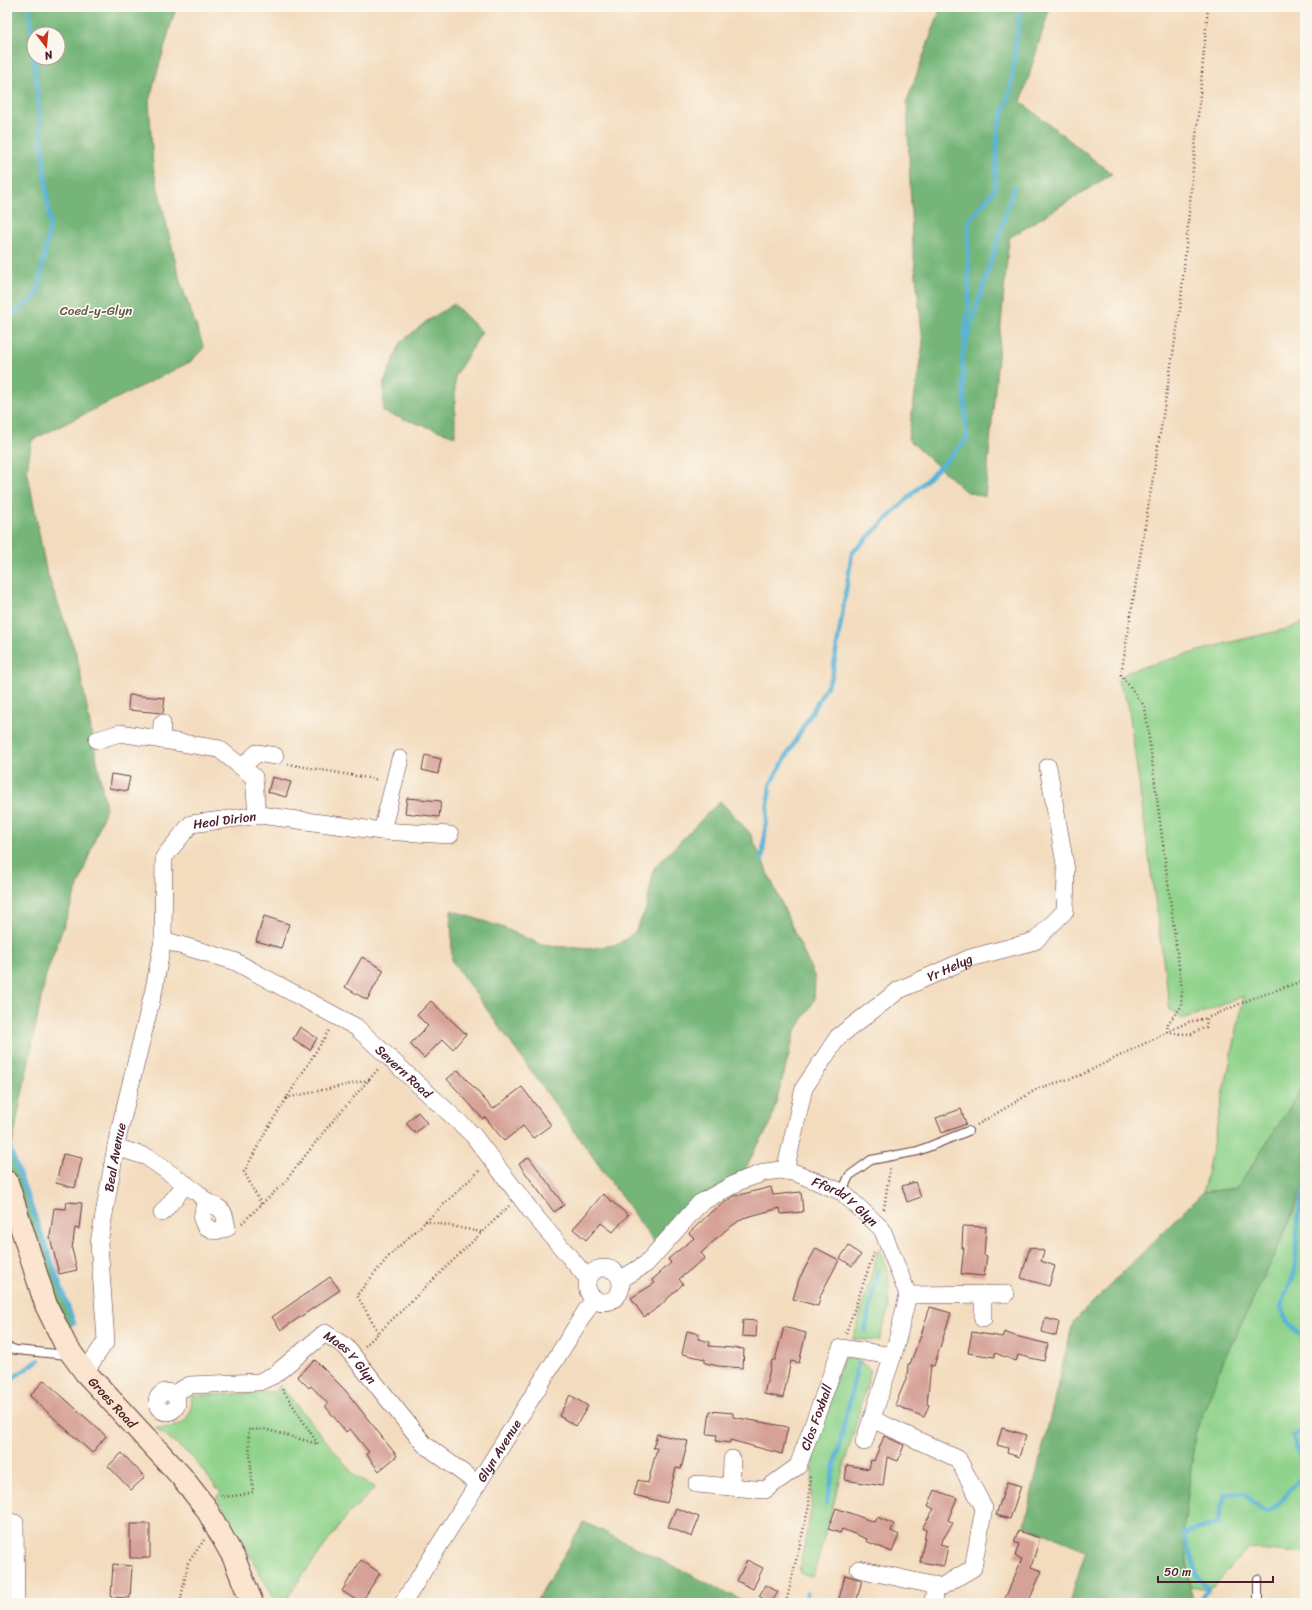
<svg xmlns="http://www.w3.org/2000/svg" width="1312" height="1610" font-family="Sriracha,sans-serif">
	<rect width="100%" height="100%" fill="#fbf7ec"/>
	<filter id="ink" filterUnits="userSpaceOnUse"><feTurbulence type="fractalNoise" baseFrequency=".025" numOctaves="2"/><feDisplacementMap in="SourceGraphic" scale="8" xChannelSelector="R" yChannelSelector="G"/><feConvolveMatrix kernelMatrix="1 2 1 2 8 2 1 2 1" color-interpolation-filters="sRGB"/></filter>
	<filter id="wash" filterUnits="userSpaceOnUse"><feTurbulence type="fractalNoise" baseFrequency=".012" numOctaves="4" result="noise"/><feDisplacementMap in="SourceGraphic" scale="16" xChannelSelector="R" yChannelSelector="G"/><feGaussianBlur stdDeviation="0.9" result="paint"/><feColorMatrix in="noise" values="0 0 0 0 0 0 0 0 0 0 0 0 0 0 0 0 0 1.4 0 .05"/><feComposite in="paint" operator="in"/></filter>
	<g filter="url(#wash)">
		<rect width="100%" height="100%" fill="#f3dcbe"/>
		<path fill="#90d38c" stroke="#6d795c" d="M1305 622V1086L1237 1188 1203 1192 1244 996 1207 1011 1181 1019 1170 1010 1128 704 1117 680 1129 671 1227 643 1287 629Z
			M1305 1187V1554L1249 1548 1208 1590 1191 1587 1183 1534 1195 1434 1224 1359 1275 1254Z
			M879 1248 889 1276V1308L879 1341 853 1339Z
			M853 1357 871 1370 813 1577 799 1572 811 1509 814 1440 843 1359Z
			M280 1385 355 1476 375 1488 346 1517 289 1594 287 1603H277L216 1497 221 1493 191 1456 155 1428C179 1427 191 1425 192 1396L275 1392Z"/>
		<path fill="#74b578" stroke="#5f6a52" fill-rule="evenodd" d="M7 7H176L149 101 153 167 180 281 204 348 190 362 32 440 27 469 46 570 77 656 106 808 46 975 11 1150 74 1323 67 1330 7 1165ZM34 34H58V58H34Z
			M941 7H1050L1021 102 1112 174 1009 238 985 497 965 491 908 439 923 343 912 237 907 101Z
			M454 304 482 332 455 376V436L383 412 384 383 401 342 427 321Z
			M720 801 750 833 815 978 814 1001 795 1032 770 1125 756 1148 740 1181 700 1203 659 1249 452 961 451 910 504 928 542 945 589 949 619 944 635 932 646 909 654 868Z
			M1305 1084V1187H1303L1275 1254 1224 1359 1195 1434 1183 1534 1193 1603H1069L1086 1550 1024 1525 1073 1322 1203 1192 1237 1188Z
			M584 1522 748 1603H535Z"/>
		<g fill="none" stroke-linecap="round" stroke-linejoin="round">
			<path stroke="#5ab4d7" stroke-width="4.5" d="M29 7 34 56
				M7 318 37 296 50 225 34 58
				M964 340 969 303 968 222 995 189 998 129 1011 88 1019 19 1018 7
				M762 860 770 785 832 677 852 553 967 440 962 355 1014 187
				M7 1140 74 1323
				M1305 1189 1298 1214 1295 1270 1281 1307 1287 1321 1305 1340
				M865 1331 878 1271
				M7 1401 13 1378 39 1360
				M1305 1431 1293 1436 1305 1471
				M826 1504 858 1363
				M807 1603V1593
				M1199 1603 1208 1590 1198 1576 1183 1534 1218 1523 1225 1494 1243 1493 1266 1513 1279 1503 1305 1473"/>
		</g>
		<g id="blocks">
			<path fill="#d6a197" d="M129 695 165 698 163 713 128 710Z
				M425 755 441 759 438 774 422 770Z
				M111 774 130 777 127 791 109 788Z
				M272 777 291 782 286 797 268 792Z
				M407 798 441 801 439 817 405 813Z
				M264 916 289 924 281 948 256 941Z
				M362 957 384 970 367 1000 345 987Z
				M431 1001 466 1034 453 1049 443 1039 424 1058 410 1044 428 1026 417 1015Z
				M300 1027 317 1038 310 1050 293 1039Z
				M458 1070 493 1109 522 1087 551 1125 533 1138 523 1126 504 1141 485 1117 483 1119 447 1079Z
				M961 1109 966 1124 942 1133 936 1118Z
				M418 1112 427 1123 415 1133 406 1123Z
				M63 1154 82 1158 75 1188 56 1183Z
				M529 1157 564 1205 554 1212 519 1164Z
				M915 1182 921 1197 907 1202 902 1186Z
				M771 1187 773 1195 801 1192 803 1212 781 1214 780 1208 743 1218 726 1230 701 1253 705 1258 679 1279 683 1284 659 1307 644 1317 631 1298 655 1283 652 1280 671 1263 668 1259 694 1238 689 1233 712 1211 735 1196Z
				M603 1194 628 1215 613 1232 601 1223 586 1240 573 1229Z
				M67 1202 82 1203 79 1229 75 1228 72 1249 77 1270 59 1274 50 1237 54 1208 66 1209Z
				M963 1226 986 1227 984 1255 987 1256 984 1276 961 1274 964 1248H962Z
				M849 1246 861 1255 852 1266 840 1258Z
				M1030 1247 1044 1251 1041 1261 1055 1266 1049 1286 1021 1278Z
				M816 1248 839 1260 821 1294 818 1306 793 1299 799 1279Z
				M330 1277 340 1290 281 1330 272 1317Z
				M930 1307 951 1313 934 1366 931 1365 927 1404 929 1405 924 1417 895 1405 907 1377 908 1364H910L920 1338Z
				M1045 1318 1059 1322 1056 1336 1042 1332Z
				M743 1320 757 1321 756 1337 742 1336Z
				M784 1327 806 1333 799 1363 791 1361 783 1398 764 1394 772 1360H775Z
				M687 1331 699 1334 698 1339 710 1342 709 1346 744 1349 743 1368 718 1366 705 1363V1359L682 1354Z
				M972 1332 1002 1337 1004 1332 1015 1336 1048 1344 1044 1361 1018 1355 1016 1361 995 1353V1357L968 1353Z
				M315 1360 345 1390 397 1456 379 1471 366 1454 369 1452 350 1429 346 1432 325 1406 328 1404 311 1386 309 1388 297 1376Z
				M44 1380 106 1436 92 1453 30 1396Z
				M570 1395 588 1406 576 1426 559 1416Z
				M710 1411 733 1413V1417L788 1427 782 1454 730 1440V1443L716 1441 717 1435 707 1434Z
				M1002 1428 1026 1435 1019 1457 1007 1453 1008 1448 997 1445Z
				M657 1434 688 1441 681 1469 676 1468 667 1503 634 1495 638 1480 648 1483 657 1448H653Z
				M884 1436 904 1445 898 1461 887 1457 883 1486 845 1480 847 1465 869 1469 871 1460 874 1461Z
				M122 1453 145 1477 131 1490 108 1466Z
				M1007 1482 1021 1486 1010 1519 996 1515Z
				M935 1490 957 1498 948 1520 953 1523 940 1544 948 1546 944 1566 920 1562 926 1530 922 1528 934 1509 928 1506Z
				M676 1508 699 1517 692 1537 668 1527Z
				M836 1508 874 1522 877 1517 894 1524 891 1531 899 1535 892 1552 866 1541 867 1539 842 1529 840 1533 828 1529Z
				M130 1524H150V1558H130Z
				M1018 1531 1040 1538 1031 1567 1042 1571 1028 1603H1003L1022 1559 1015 1556 1019 1544 1014 1542Z
				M361 1560 380 1573 361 1603 342 1591Z
				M747 1560 763 1568 753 1589 737 1581Z
				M113 1564 132 1566 130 1598 111 1597Z
				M845 1575 862 1580 856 1603H838Z
				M766 1585 778 1592 771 1603 759 1596Z"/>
		</g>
	</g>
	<g filter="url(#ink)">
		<use href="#blocks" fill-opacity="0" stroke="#633b41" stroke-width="1"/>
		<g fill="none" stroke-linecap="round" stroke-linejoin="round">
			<defs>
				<path id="lane" d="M842 1192 849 1176 871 1160 918 1151 968 1131
					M7 1347 16 1350 67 1355
					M1258 1579V1603"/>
				<g id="street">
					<path d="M97 740 120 733 219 749 254 777 257 816"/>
					<path d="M161 740 162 723"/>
					<path d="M242 767 257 753 275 756"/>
					<path d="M382 831 400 759"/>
					<path id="s1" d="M163 940 234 961 356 1027 473 1135 534 1215 584 1274 590 1276"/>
					<path d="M116 1147 147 1157 198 1193 205 1201"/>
					<path id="s2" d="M785 1171 804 1088 838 1037 899 990 970 958 1035 941 1065 911 1066 870 1048 767"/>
					<path d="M205 1201C223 1210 224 1208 227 1228L215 1231 205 1226 202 1219Z"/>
					<path d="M162 1213 186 1184"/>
					<circle cx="604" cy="1285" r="17"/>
					<path id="s3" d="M620 1280 646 1264 700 1203 740 1181 766 1172 780 1170 796 1173 842 1192 882 1229 908 1295 895 1349 864 1442"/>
					<path d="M908 1295 1006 1294"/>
					<path d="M983 1319V1294"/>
					<path id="s4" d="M85 1372 106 1341 99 1243 117 1140 154 989 163 940 164 857 191 824 260 815 382 831 450 835"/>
					<circle cx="167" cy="1402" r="10"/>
					<path id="s5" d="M175 1396 180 1390 190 1385 259 1382 274 1375 325 1333 346 1347 424 1444 478 1484"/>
					<path id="s6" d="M697 1484 765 1490 798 1466 841 1348 893 1356"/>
					<path d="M731 1487 732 1459"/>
					<path d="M7 1522 15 1523 16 1603"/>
					<path d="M859 1569 941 1587 973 1568 984 1508 958 1459 872 1419"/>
					<path id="s7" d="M403 1603 594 1298"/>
					<path d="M933 1603 935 1585"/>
				</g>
				<g id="secondary">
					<path id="s8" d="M7 1182 46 1305 66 1346 85 1372 181 1476 206 1508 234 1558 252 1603"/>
				</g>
			</defs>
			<use href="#lane" stroke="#633b41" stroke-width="10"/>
			<use href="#street" stroke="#633b41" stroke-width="18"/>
			<use href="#secondary" stroke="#633b41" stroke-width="24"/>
			<path stroke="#633b41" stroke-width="2.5" stroke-dasharray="1 3" stroke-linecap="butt" d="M288 764 379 780
				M1167 1032 1168 1023 1181 1007 1182 990 1145 707 1121 675 1180 310 1208 7
				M1167 1033 1191 1034 1206 1027 1207 1018 1251 999 1305 980
				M286 1098 369 1080
				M977 1125 1039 1088 1079 1076 1188 1022 1207 1018
				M261 1204 244 1172 266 1131 330 1029
				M884 1209 890 1167
				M425 1221 481 1232
				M242 1223 283 1184 327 1128 379 1068
				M378 1332 357 1295 388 1257 481 1169
				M846 1333 874 1253
				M365 1346 509 1206
				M221 1495 223 1497 241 1495 253 1492 248 1430 264 1429 318 1444 282 1389
				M180 1603 188 1563 204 1540
				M786 1603 809 1506 810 1476"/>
			<use href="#lane" stroke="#fff" stroke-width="8"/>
			<use href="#street" stroke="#fff" stroke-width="17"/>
			<use href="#secondary" stroke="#fbe5cf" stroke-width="22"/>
		</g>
	</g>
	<g text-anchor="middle" stroke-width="3.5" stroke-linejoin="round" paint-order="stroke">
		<g font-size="13" fill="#5f5548" stroke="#fbf7ec">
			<text x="96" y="315">Coed-y-Glyn</text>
		</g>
		<g font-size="13" fill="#4a1f2b" stroke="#fbf7ec">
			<text dy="5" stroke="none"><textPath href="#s4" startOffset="605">Heol Dirion</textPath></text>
			<text dy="5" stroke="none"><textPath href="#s2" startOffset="279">Yr Helyg</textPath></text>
			<text dy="5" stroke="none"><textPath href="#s1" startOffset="278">Severn Road</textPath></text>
			<text dy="5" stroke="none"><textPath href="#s4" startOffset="223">Beal Avenue</textPath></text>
			<text dy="5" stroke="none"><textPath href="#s3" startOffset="273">Ffordd Y Glyn</textPath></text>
			<text dy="5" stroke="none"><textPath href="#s5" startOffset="206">Maes Y Glyn</textPath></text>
			<text dy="5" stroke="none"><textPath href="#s8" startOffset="248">Groes Road</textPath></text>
			<text dy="5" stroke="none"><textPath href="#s6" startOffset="161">Clos Foxhall</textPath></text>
			<text dy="5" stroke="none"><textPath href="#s7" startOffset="180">Glyn Avenue</textPath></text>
		</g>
	</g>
	<rect width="1312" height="1610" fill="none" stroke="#fbf7ec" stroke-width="24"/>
	<g transform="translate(46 46) rotate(164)"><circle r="19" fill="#fbf7ec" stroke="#b4a19f"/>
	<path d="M0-3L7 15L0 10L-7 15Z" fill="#c8321e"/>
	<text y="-6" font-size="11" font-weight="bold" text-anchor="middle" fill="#4a1f2b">N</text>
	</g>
	<path d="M1158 1576v6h115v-6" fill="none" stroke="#4a1f2b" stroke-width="2"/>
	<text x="1164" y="1576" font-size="12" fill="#4a1f2b" stroke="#fbf7ec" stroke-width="3" paint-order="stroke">50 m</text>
</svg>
